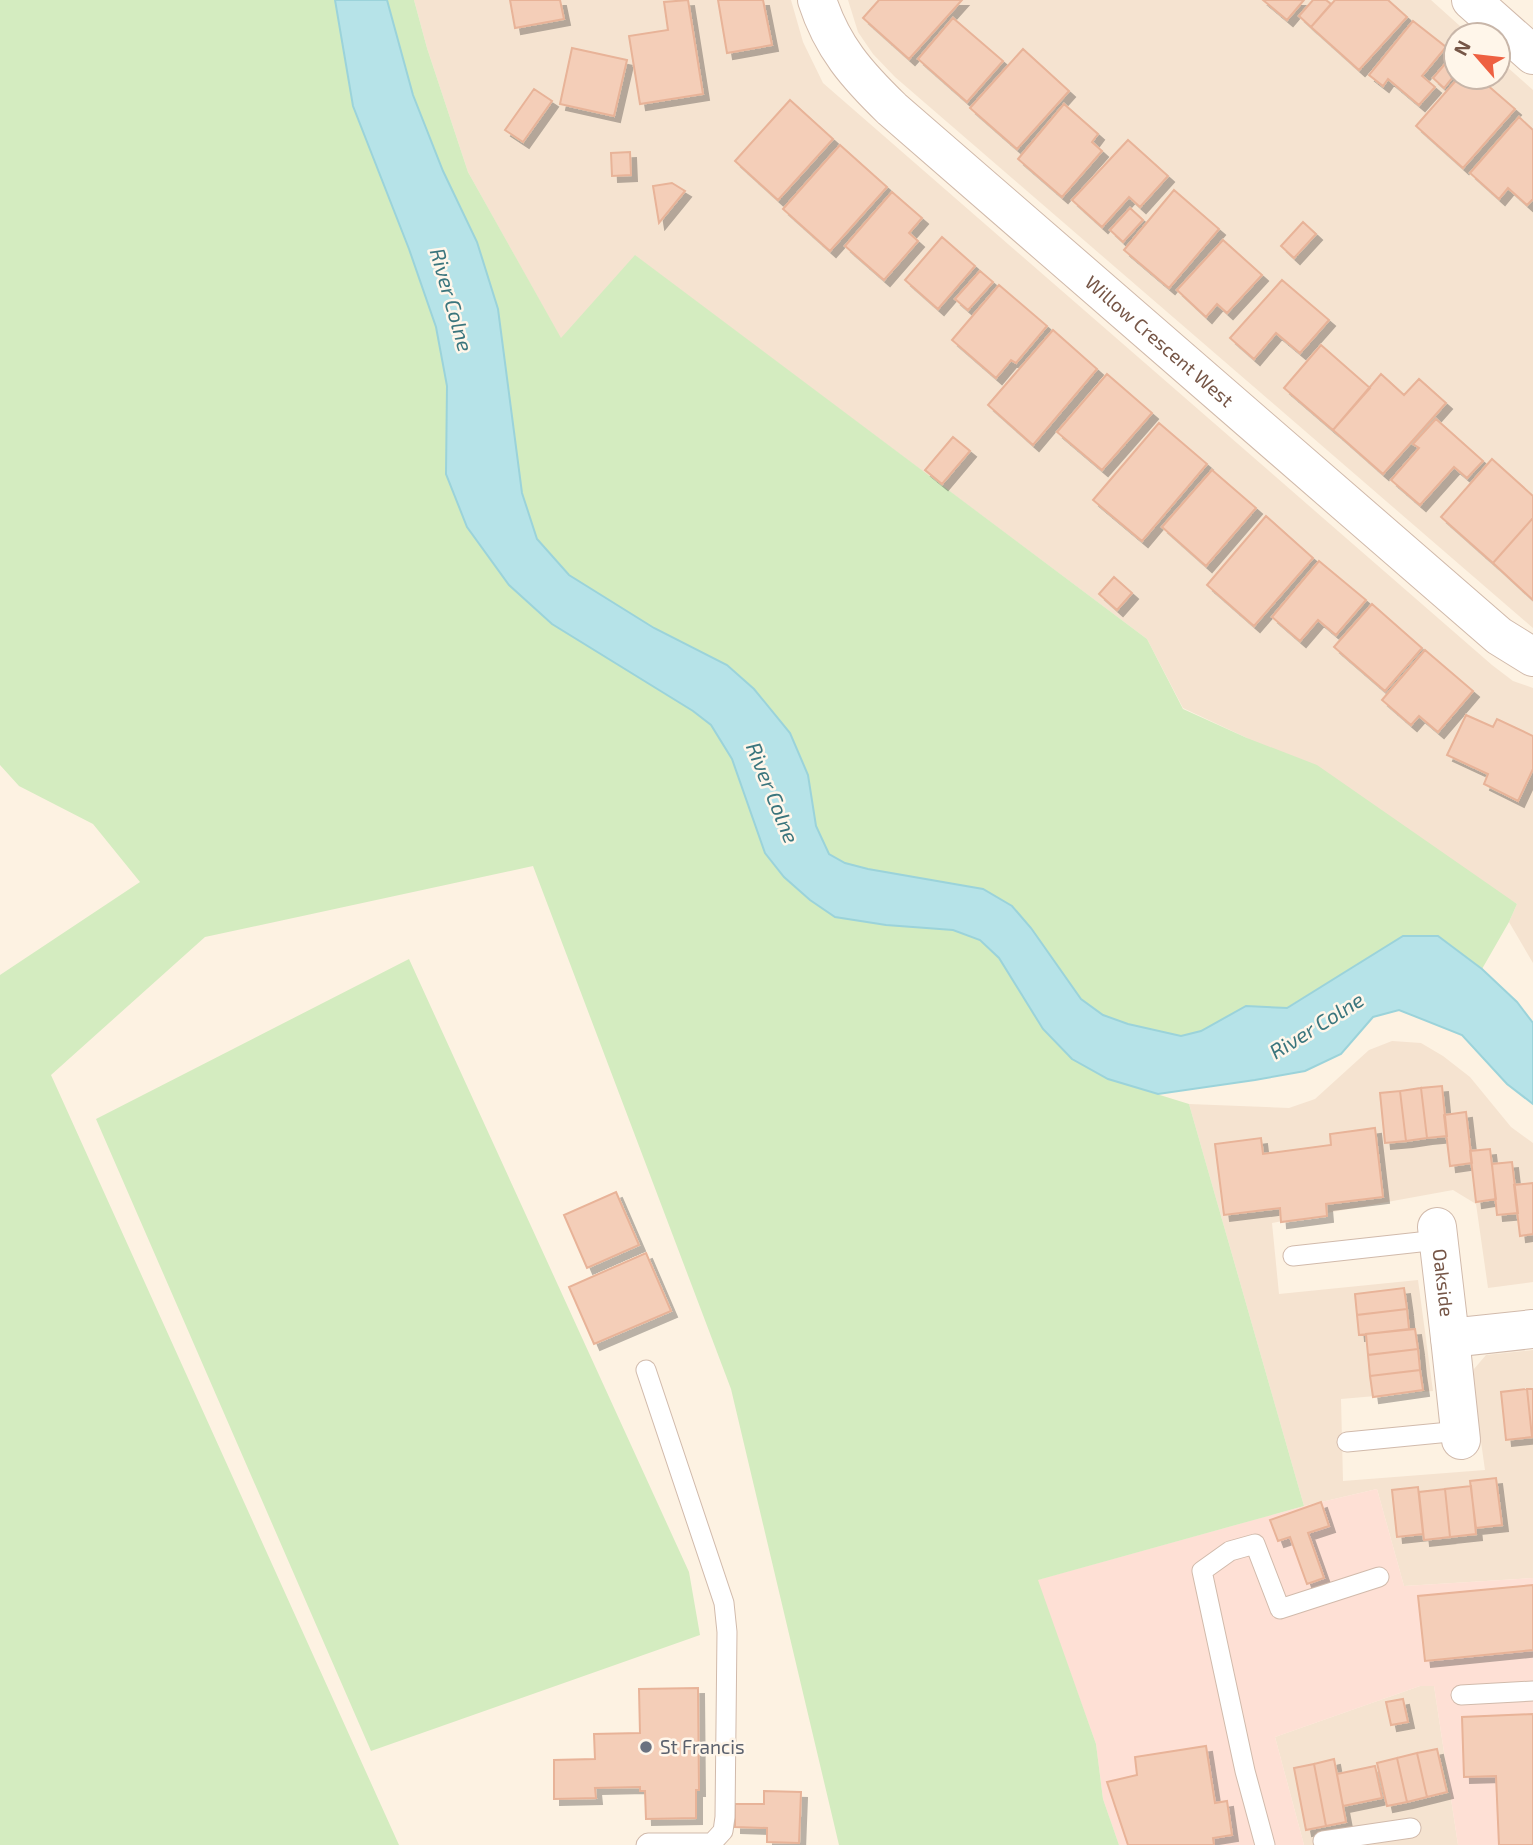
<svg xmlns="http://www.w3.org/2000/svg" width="1533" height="1845" font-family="'Exo 2',sans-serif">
	<defs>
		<filter id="shadow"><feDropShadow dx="6" dy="6" stdDeviation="0" flood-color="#0004"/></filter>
	</defs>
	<rect width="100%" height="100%" fill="#fdf2e2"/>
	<path fill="#f5e3d0" d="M414 0H791L803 42 823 83 1492 665 1513 681 1533 688V963L1509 922 1517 904 1247 738 1183 708 1147 639 635 256 561 339 468 172 427 48Z
		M848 0H1431L1470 35H1456V77H1498V59L1533 90V628L895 77 873 54 858 32Z
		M1392 1041 1421 1043 1443 1056 1470 1077 1511 1127 1533 1143V1282L1488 1288 1476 1204 1453 1190 1272 1223 1279 1294 1418 1280 1433 1391 1341 1399 1343 1481 1485 1470 1472 1378 1474 1369 1486 1355 1533 1350V1578L1404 1586 1377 1489 1304 1506 1189 1104 1289 1108 1315 1099 1369 1050Z
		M1420 1686H1434L1458 1845H1304L1275 1737Z"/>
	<path fill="#fee0d5" d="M1377 1489 1404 1586 1533 1578V1845H1458L1434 1686H1420L1275 1737 1304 1845H1119L1103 1799 1096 1744 1037 1580 1304 1506Z"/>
	<path fill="#d4ecc0" d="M0 0H335L353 106 409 249 436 327 447 386 446 474 467 527 509 585 552 624 693 711 711 725 732 759 765 853 886 925 953 930 980 940 999 958 1043 1029 1108 1079 1189 1104 1304 1506 1038 1580 1096 1744 1103 1799 1119 1845H839L731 1389 533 866 205 937 51 1075 399 1845H0V975L140 882 93 824 19 786 0 765Z
		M387 0H414L427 48 468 172 561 338 635 255 1147 639 1183 709 1247 738 1317 765 1517 904 1509 922 1482 969 1438 936H1403L1286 1008 1246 1006 1201 1031 1181 1036 1128 1024 1103 1015 1081 999 1031 928 1012 906 983 889 868 869 845 863 829 854 816 826 808 775 790 733 754 689 727 665 654 628 569 575 537 539 522 493 506 371 477 242 443 171 413 95Z
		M409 959 689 1572 700 1635 371 1751 96 1119Z"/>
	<path fill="#b6e3e8" stroke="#9bd3da" stroke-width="2" d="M335 0H387L413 95 443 171 477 242 498 309 522 493 537 539 569 575 654 628 727 665 754 689 790 733 808 775 816 826 829 854 845 863 868 869 983 889 1012 906 1031 928 1081 999 1103 1015 1128 1024 1181 1036 1201 1031 1246 1006 1287 1008 1403 936H1438L1482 969 1517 1002 1533 1023V1104L1507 1084 1462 1035 1399 1010 1373 1017 1341 1054 1305 1071 1255 1080 1158 1094 1108 1079 1072 1059 1043 1029 999 958 980 940 953 930 886 925 835 917 810 900 784 877 765 853 732 759 711 725 693 711 552 624 509 585 467 527 446 474 447 386 436 327 409 249 353 106Z"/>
	<path fill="#f4ceb8" stroke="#e8b398" stroke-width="2" filter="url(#shadow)" d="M510 0H560L564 19 515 28Z
		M688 0 703 94 640 104 629 36 668 30 664 2Z
		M718 0H763L772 45 727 53Z
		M879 0H962L909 59 863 18Z
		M1263 0H1304L1287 20Z
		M1313 0H1326L1331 4 1311 27 1299 16Z
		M1335 0H1388L1407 17 1359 70 1311 27Z
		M953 18 1003 61 967 102 918 59Z
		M1413 21 1446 47 1422 76 1435 87 1419 105 1388 79 1383 86 1369 75Z
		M572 48 627 60 614 116 560 104Z
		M1023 49 1069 91 1017 149 970 108Z
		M1451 57 1456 62V73L1444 88 1433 78Z
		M1459 77H1478L1515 109 1463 168 1416 126Z
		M534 89 552 101 523 142 505 130Z
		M790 100 833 139 778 200 735 161Z
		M1064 104 1098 134 1092 142 1102 151 1062 197 1018 159Z
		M1519 117 1533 130V199L1527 205 1508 188 1499 199 1470 173Z
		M1128 140 1168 176 1140 207 1129 197 1102 227 1072 200Z
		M840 145 887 187 830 251 783 209Z
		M630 152 631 175 612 176 611 153Z
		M672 183 685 191 659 223 653 186Z
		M1174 190 1219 229 1169 288 1124 250Z
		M892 192 922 218 909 233 918 241 884 280 845 246Z
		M1130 208 1143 220 1123 242 1110 230Z
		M1303 222 1316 234 1294 258 1281 246Z
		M942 237 975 266 938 309 905 280Z
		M1223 240 1262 275 1227 313 1217 304 1206 317 1177 290Z
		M980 271 993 282 968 310 955 299Z
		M1282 280 1329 320 1300 353 1276 333 1254 359 1230 338Z
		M999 285 1047 326 1016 363 1011 360 996 378 952 340Z
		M1053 330 1097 369 1033 445 988 405Z
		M1321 345 1370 388 1333 430 1284 388Z
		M1107 374 1152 413 1102 470 1057 432Z
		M1381 374 1404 395 1419 379 1446 403 1383 474 1333 430Z
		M1436 419 1483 461 1467 478 1454 467 1420 505 1391 480 1419 448 1413 444Z
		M1159 423 1207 464 1142 541 1093 500Z
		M953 437 970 451 942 484 925 470Z
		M1492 459 1533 496V518L1493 563 1441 517Z
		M1212 470 1256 508 1206 566 1162 527Z
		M1266 516 1313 558 1254 626 1207 585Z
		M1533 518V600L1493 563Z
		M1319 561 1366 600 1336 635 1318 620 1300 641 1272 617Z
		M1114 577 1132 593 1117 610 1099 594Z
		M1372 604 1422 648 1385 691 1334 647Z
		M1425 650 1473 691 1438 732 1419 716 1411 725 1382 700Z
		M1466 715 1493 727 1497 719 1533 736V769L1518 801 1484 784 1488 774 1447 755Z
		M1442 1086 1447 1136 1427 1138 1421 1088Z
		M1421 1088 1427 1138 1406 1141 1400 1091Z
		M1400 1091 1406 1141 1385 1143 1380 1093Z
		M1466 1112 1472 1163 1450 1166 1444 1115Z
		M1375 1128 1383 1197 1326 1204 1327 1216 1281 1222 1280 1208 1224 1215 1215 1144 1261 1138 1263 1154 1331 1145 1330 1134Z
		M1490 1149 1496 1199 1476 1202 1470 1151Z
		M1512 1162 1518 1213 1497 1215 1492 1164Z
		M1533 1183V1234L1520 1236 1514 1185Z
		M616 1192 639 1245 587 1268 564 1215Z
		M646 1253 671 1311 594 1344 569 1287Z
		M1404 1288 1407 1309 1357 1315 1355 1294Z
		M1407 1309 1409 1329 1359 1335 1357 1315Z
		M1415 1329 1418 1349 1368 1355 1366 1334Z
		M1418 1349 1420 1370 1370 1376 1368 1355Z
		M1420 1370 1423 1390 1373 1397 1370 1376Z
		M1527 1389 1532 1437 1506 1440 1501 1392Z
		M1527 1389H1533V1437H1532Z
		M1496 1478 1502 1525 1476 1528 1470 1481Z
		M1471 1486 1476 1534 1450 1537 1445 1489Z
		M1418 1487 1423 1534 1397 1537 1392 1490Z
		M1445 1489 1450 1537 1424 1540 1419 1492Z
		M1321 1502 1329 1526 1308 1533 1324 1578 1307 1584 1290 1537 1278 1541 1270 1520Z
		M1533 1585V1650L1425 1661 1418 1596Z
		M698 1688 699 1790H696V1818L646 1819 645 1791H640V1787L595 1788 596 1798 554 1799V1760L595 1759 594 1734 640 1733 639 1689Z
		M1403 1699 1408 1722 1391 1725 1386 1702Z
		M1533 1714V1845H1499L1496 1776 1464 1777 1462 1717Z
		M1206 1746 1215 1803 1227 1801 1232 1835 1213 1838 1214 1845H1128L1107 1782 1137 1775 1135 1757Z
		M1437 1749 1447 1792 1427 1797 1417 1753Z
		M1417 1753 1427 1797 1407 1802 1397 1758Z
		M1397 1758 1407 1802 1387 1806 1377 1763Z
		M1334 1759 1346 1822 1326 1826 1314 1764Z
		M1314 1764 1326 1826 1306 1830 1294 1768Z
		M1375 1766 1382 1798 1343 1806 1337 1774Z
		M764 1791 801 1792 799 1843 767 1842V1828L735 1827V1804H764Z"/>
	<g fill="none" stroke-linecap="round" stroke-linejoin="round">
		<defs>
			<path id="service" d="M1293 1256 1438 1240
				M1347 1442 1460 1431
				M1461 1695 1533 1691
				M1323 1841 1411 1828
				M646 1845 648 1843H712L723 1831 725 1817 727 1632 724 1603 646 1370
				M1265 1845 1245 1771 1202 1571 1230 1551 1255 1544 1280 1609 1379 1577"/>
			<g id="minor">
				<path id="s1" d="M817 0C832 47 857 75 892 109L1499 636 1533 657"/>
				<path d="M1471 0 1533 55"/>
				<path id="s2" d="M1437 1227 1450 1338 1533 1329"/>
				<path d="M1450 1338 1461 1440"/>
			</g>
		</defs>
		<use href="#service" stroke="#d1baab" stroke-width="21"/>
		<use href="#minor" stroke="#d1baab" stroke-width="40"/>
		<use href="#service" stroke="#fff" stroke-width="19"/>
		<use href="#minor" stroke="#fff" stroke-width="38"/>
	</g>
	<circle fill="#6b7280" stroke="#fff6ea" stroke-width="2.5" cx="646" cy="1747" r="7"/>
	<g text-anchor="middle" stroke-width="5" stroke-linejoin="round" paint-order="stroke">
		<g font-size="19" fill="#765647" stroke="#fff6ea">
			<text dy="7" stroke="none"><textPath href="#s1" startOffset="488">Willow Crescent West</textPath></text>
			<text dy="7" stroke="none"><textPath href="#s2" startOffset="56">Oakside</textPath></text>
		</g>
		<g font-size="19" fill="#5b616d" stroke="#fff6ea" text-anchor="start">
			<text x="660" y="1754">St Francis</text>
		</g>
		<g font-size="21" font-style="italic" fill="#3a757d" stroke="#fff6ea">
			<text transform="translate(451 300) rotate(74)" y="7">River Colne</text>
			<text transform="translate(772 793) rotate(68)" y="7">River Colne</text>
			<text transform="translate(1317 1026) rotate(-32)" y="7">River Colne</text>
		</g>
	</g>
	<g transform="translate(1477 56) rotate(298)"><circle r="33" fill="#fff6ea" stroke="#c8b6a9" stroke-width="2"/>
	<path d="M0-5L12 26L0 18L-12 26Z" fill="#ee6041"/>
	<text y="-10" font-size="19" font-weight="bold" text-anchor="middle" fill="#765647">N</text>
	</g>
</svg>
